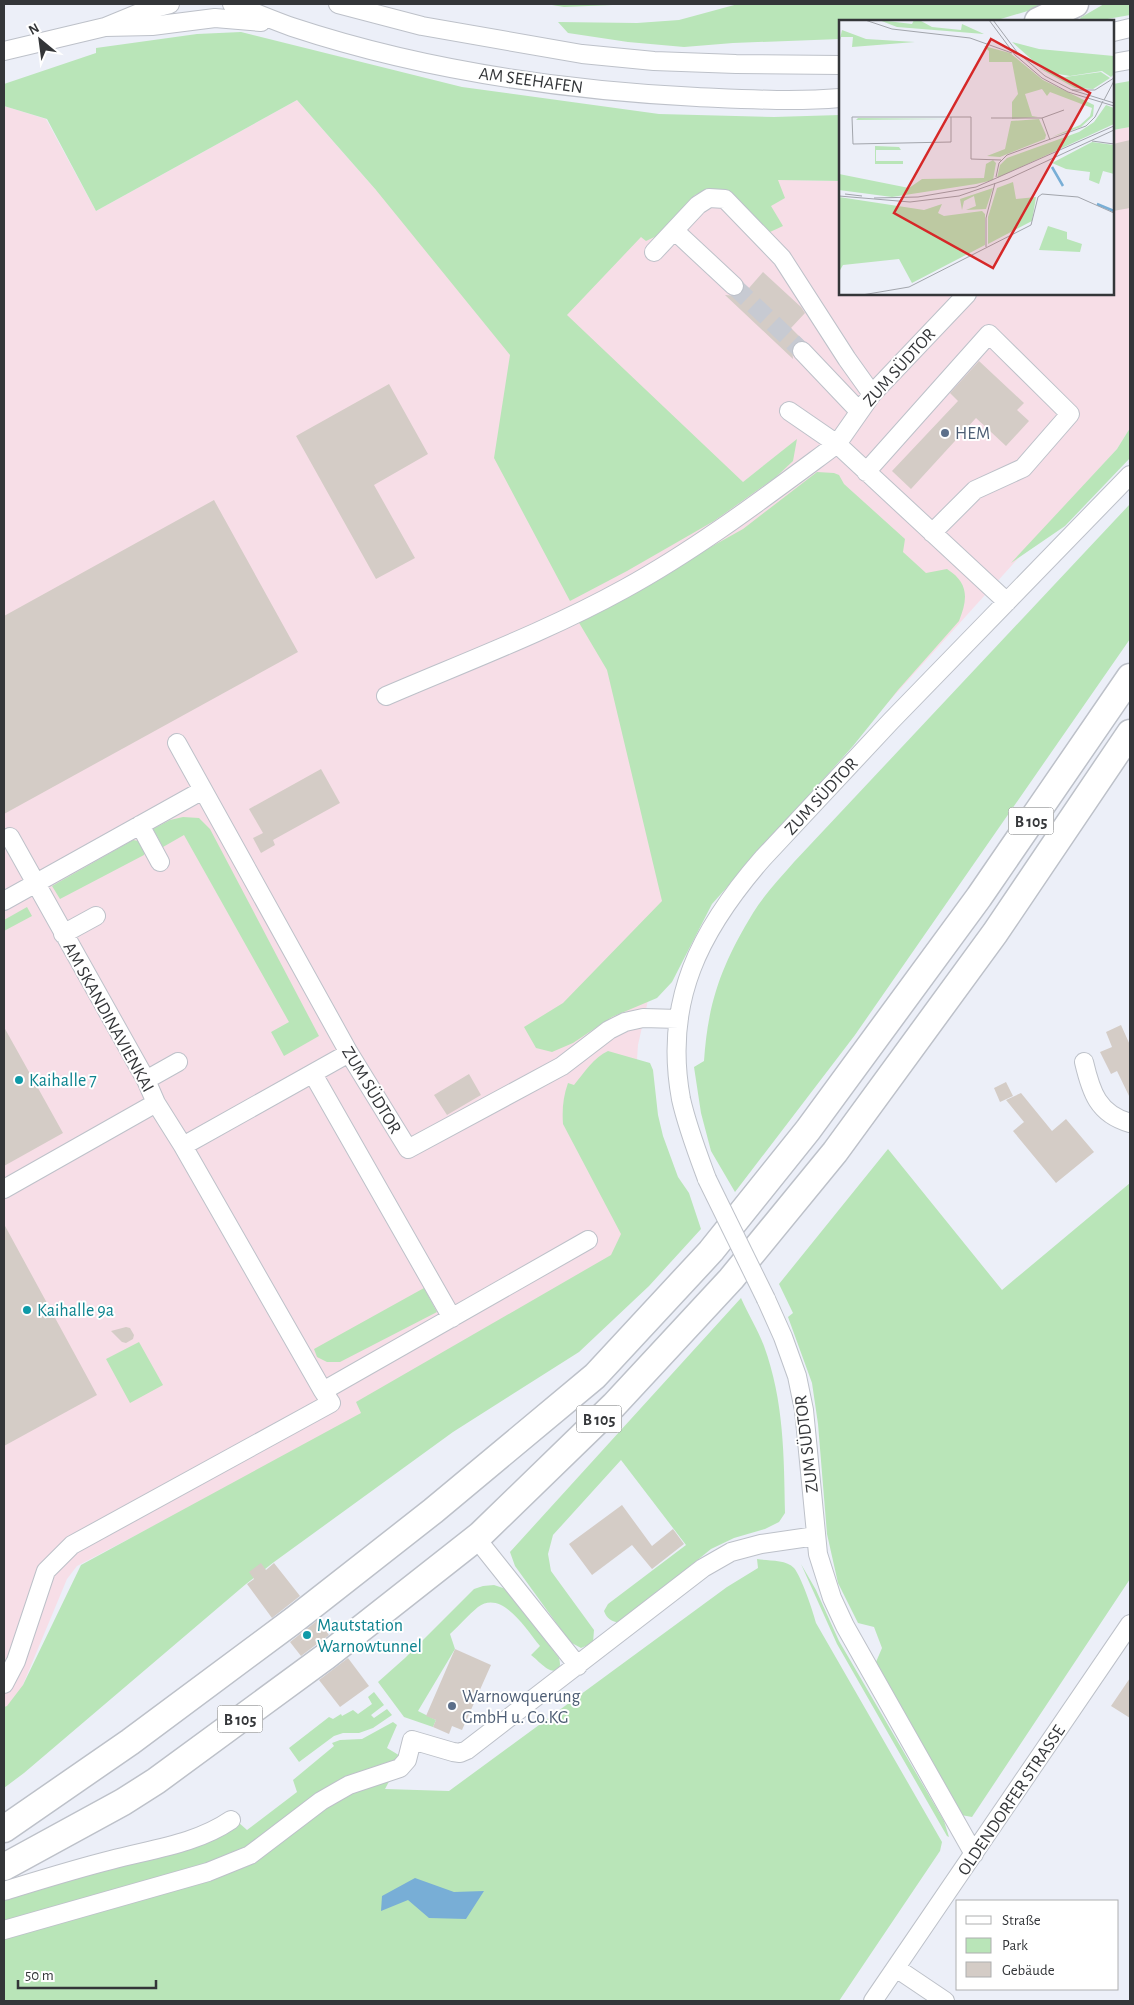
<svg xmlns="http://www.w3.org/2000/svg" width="1134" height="2005" font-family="'Alegreya Sans',sans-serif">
	<rect width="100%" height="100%" fill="#eceff8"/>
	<path fill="#f7dee7" d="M297 100 376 190 689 178 840 181V294H1113V130L1130 127V428L1117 449 704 906 649 996 638 1045 636 1073 670 1205 615 1258 364 1416 77 1566 67 1579 22 1687 4 1711V106L46 119 96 211Z"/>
	<path fill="#b9e5b8" d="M546 4H637L564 7Z
		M738 4H1051L994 21H840V39L733 43 684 47 628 42 568 33 558 22 637 23 679 20Z
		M1104 4H1130V15L1096 21H1082L1080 18Z
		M241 32 462 87 659 114 774 117 840 115V181L778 180 785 198 771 206 783 226 770 232 764 230 705 191 695 195 674 217 663 233 646 241 641 237 567 315 743 482 797 439 793 461 776 477 714 521 627 571 570 601 494 458 510 355 376 190 297 100 96 211 47 119 4 106V84L96 53V48L197 34Z
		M1130 81V127L1113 130V84Z
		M1130 428V458L1065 526 1011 563 1117 449Z
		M817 472 834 473 839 475 844 484 905 539 903 552 926 573 947 569C969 583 968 599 959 621L898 690 853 746 712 904 672 982 657 998 612 1017 573 1043 552 1052 536 1048 524 1027 563 1003 662 901 607 670 578 621 743 529Z
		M1130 504V639L855 1035 735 1192 711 1151 701 1113 694 1067 704 1061C708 1001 722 964 753 913 764 895 780 878 794 862Z
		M183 817 199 818 210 829 319 1036 284 1056 271 1032 289 1022 184 835 163 847 153 829 170 820Z
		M133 840 139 841 145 851 144 855 60 899 52 886Z
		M27 907 32 916 4 931V920Z
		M608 1051 650 1063 653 1070 658 1115 663 1136 678 1177 689 1193 701 1229 649 1286 579 1352 453 1432 274 1562 246 1584 24 1773 4 1788V1707L7 1706 23 1685 81 1565 361 1413 356 1402 611 1255 621 1234 563 1124C562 1110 563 1097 568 1083L574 1085C584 1073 594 1057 608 1051Z
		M888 1149 1002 1290 1130 1183V1579L972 1817 961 1815 876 1662 882 1648 874 1627 858 1623 838 1583 827 1534 818 1424 812 1383 788 1317 793 1313 779 1284Z
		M424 1288 437 1312 340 1362H327L317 1357 314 1349Z
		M741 1298C748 1314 758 1330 764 1346 784 1401 784 1456 785 1513L779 1522 765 1529 734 1538 711 1549 620 1623C611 1621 607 1619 604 1611L608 1604 686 1545 621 1460 553 1535 548 1554 551 1571 594 1630 593 1643 581 1648 570 1642 515 1566 510 1552Z
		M139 1342 163 1385 130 1403 106 1359Z
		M757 1559C768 1561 786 1559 794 1568 801 1576 813 1611 816 1623L942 1842 940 1851 839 2001H4V1898L238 1822 247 1830 297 1792 293 1780 334 1746 332 1743 340 1740 362 1739 393 1722 397 1725 387 1748 402 1757 385 1789 449 1791 727 1587 758 1568Z
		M801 1564 816 1590 839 1641 944 1821 949 1837 947 1836 837 1644Z
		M494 1585 506 1589 559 1658C560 1662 561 1666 558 1669 550 1676 537 1659 531 1655L540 1646C526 1629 502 1589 478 1607 468 1615 459 1626 450 1634L455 1649 418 1711 436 1720 433 1727 404 1717 378 1682 405 1658 474 1589 483 1586Z
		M374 1692 384 1705 371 1715 374 1718 387 1709 392 1715 373 1728 359 1733H343L334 1736 299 1762 289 1748 329 1717 333 1719 341 1714 342 1716 353 1710 358 1714 372 1704 368 1697Z"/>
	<path fill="#78aed6" d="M415 1878 454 1892 484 1891 466 1919 429 1918 408 1900 381 1911 382 1896Z"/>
	<path fill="#d4ccc6" d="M1130 140V208L1113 211V144Z
		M763 272 801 307 805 313 791 328 804 341 795 343 792 348 793 359 725 295 738 296 742 293 744 284 749 288Z
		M979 361 1024 403 1017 410 1029 421 1006 446 976 418 911 489 892 471 958 401 950 393Z
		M389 384 428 454 374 485 415 558 376 579 296 436Z
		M214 500 298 652 4 814V616Z
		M321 769 340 803 273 840 275 845 261 853 253 838 263 833 249 809Z
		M1121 1025 1130 1045V1098L1117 1071 1111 1074 1100 1052 1112 1047 1106 1032Z
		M4 1027 63 1133 4 1166Z
		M469 1074 481 1095 447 1115 434 1095Z
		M1006 1082 1013 1096 1000 1102 994 1088Z
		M1021 1093 1052 1131 1066 1119 1094 1152 1056 1183 1013 1131 1024 1122 1006 1100Z
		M4 1224 97 1395 4 1446Z
		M126 1327 130 1328 134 1335 133 1339 126 1343 122 1342 111 1331Z
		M622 1505 652 1546 673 1529 684 1544 652 1569 632 1545 592 1575 569 1544Z
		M261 1563 266 1570 274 1563 300 1596 272 1618 247 1584 254 1579 249 1572Z
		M318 1620 329 1635 301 1656 290 1642Z
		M455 1649 491 1665 462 1730 452 1726 449 1734 433 1727 436 1720 426 1716Z
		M348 1658 369 1686 340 1707 319 1680Z
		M1130 1678V1718L1111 1706Z"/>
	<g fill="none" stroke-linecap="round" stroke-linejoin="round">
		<path stroke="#c7cad2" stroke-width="18" stroke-dasharray="18 9" stroke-linecap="butt" d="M734 286 802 351"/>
		<defs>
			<path id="minor" d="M232 4C252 11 272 20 292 27 422 70 560 90 697 97 744 99 793 102 840 98
				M338 4 422 26 582 54 654 61 736 64 840 65
				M105 27 152 26 215 18 261 22
				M1113 32 1130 28
				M4 51 105 27 144 11 170 4
				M1113 63 1130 60
				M675 231 734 286
				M654 252 698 205 709 198 725 199 782 258 847 359 872 394
				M802 351 859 411
				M789 411 837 444 872 394 967 294
				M866 472 989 334 1070 414 1023 468 975 490 932 533
				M386 696C465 662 548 631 624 589 699 548 768 495 837 444L1007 602
				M177 743 349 1053 408 1149 562 1066 609 1030 625 1022 643 1018 679 1019
				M140 825 160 862
				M10 837 146 1080 156 1103 183 1146 349 1053
				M4 901 203 790
				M63 934 96 916
				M1084 1062C1091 1092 1098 1114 1130 1123
				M313 1074 452 1318
				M146 1080 178 1062
				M183 1146 323 1391
				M707 1179C697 1152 687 1126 681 1099 663 1001 700 930 763 858L891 721 1130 475
				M4 1189 156 1103
				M766 1299 783 1337 797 1376 804 1410 818 1554 832 1598 845 1626 974 1854
				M476 1538 578 1666
				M4 1684 16 1661 46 1571 72 1545 331 1403 323 1391 588 1240
				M4 1891C40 1880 75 1869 111 1860 152 1849 196 1844 231 1820
				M4 1930 208 1872 250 1855 321 1801 349 1785 400 1768 407 1760 412 1740 453 1752 460 1753 467 1750 703 1568 731 1552 761 1544 816 1536
				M896 1968 945 2001
				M873 2001 1130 1624"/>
			<path id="highway" d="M1038 21 1075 4
				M4 1829 130 1742 294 1620 433 1511 595 1376 711 1251 808 1130 979 897 1130 677
				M4 1867 123 1802 156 1781 325 1657 480 1535 614 1405 731 1279 835 1152 995 933 1130 733"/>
		</defs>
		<use href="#minor" stroke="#bdc1c9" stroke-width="20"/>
		<use href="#highway" stroke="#bdc1c9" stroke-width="29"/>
		<use href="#minor" stroke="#fff" stroke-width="18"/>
		<use href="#highway" stroke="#fff" stroke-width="26"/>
		<defs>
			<path id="minor-bridge" d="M707 1179 766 1299"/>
		</defs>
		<use href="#minor-bridge" stroke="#bdc1c9" stroke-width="20" stroke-linecap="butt"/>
		<use href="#minor-bridge" stroke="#fff" stroke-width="18"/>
	</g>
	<g fill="#5c6f8a" stroke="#fff" stroke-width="2">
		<circle cx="945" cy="433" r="5"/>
		<circle cx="452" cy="1706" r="5"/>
	</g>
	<g fill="#0f9aa8" stroke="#fff" stroke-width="2">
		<circle cx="19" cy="1080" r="5"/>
		<circle cx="27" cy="1310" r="5"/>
		<circle cx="307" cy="1635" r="5"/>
	</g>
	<g text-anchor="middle" stroke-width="4" stroke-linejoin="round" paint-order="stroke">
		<g fill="#fff" stroke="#717274" stroke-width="1">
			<rect x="1008.5" y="807.5" width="45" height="27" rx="4"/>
			<rect x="576.5" y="1405.5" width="45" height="27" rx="4"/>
			<rect x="217.5" y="1705.5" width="45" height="27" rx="4"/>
		</g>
		<g font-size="16" font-weight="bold" fill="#343639">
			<text x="1031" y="827">B 105</text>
			<text x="599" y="1425">B 105</text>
			<text x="240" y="1725">B 105</text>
		</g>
		<g font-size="18" fill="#343639" stroke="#fff">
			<text transform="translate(531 80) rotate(8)" y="6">AM SEEHAFEN</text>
			<text transform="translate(899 367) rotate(-48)" y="6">ZUM SÜDTOR</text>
			<text transform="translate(821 796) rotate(-47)" y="6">ZUM SÜDTOR</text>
			<text transform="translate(109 1017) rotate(61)" y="6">AM SKANDINAVIENKAI</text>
			<text transform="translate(372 1090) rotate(59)" y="6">ZUM SÜDTOR</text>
			<text transform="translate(806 1444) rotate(-97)" y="6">ZUM SÜDTOR</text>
			<text transform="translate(1011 1800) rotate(-56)" y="6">OLDENDORFER STRASSE</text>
		</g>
		<g font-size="18" fill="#4e5e75" stroke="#fff" text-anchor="start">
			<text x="955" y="439">HEM</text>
			<text x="462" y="1702">Warnowquerung<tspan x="462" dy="21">GmbH u. Co.KG</tspan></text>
		</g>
		<g font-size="18" fill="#0d838f" stroke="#fff" text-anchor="start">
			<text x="29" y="1086">Kaihalle 7</text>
			<text x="37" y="1316">Kaihalle 9a</text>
			<text x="317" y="1631">Mautstation<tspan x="317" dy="21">Warnowtunnel</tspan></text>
		</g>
	</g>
	<g transform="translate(839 20)">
		<rect width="275" height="275" fill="#eceff8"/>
		<path d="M40 0 73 4 75 0 82 1 93 7 122 10 123 4 145 14 58 7ZM3 10 27 19 76 22 13 27 14 17H2L0 23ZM173 22 200 29 275 36V54L272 57 263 51 231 56 213 53 201 47ZM145 26 171 33 204 60 255 85 254 96 242 107 213 117 241 105 251 96 253 88 211 72 208 76 203 69 186 74 193 96 199 97 173 99V82L179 74 173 42H150V31ZM200 48 226 57 262 52 271 58 254 69 236 68ZM267 85 275 88V104L158 158 161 145 168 138 240 112 255 102ZM19 98 111 99 17 100ZM200 99 207 115 206 119 161 137 148 136 166 129 172 101ZM253 122 275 125V154L264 151 260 164 250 160 251 152 227 149 213 143ZM36 126 60 127 62 130H37V141H64V144H36ZM154 140 157 143 154 160 137 164 53 177 0 170V154L70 168 83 159 145 158 147 144ZM174 162 177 179 197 177 193 201 149 224V197L158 168ZM154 168 147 189 127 190 137 186 135 176 125 181 123 190 121 179ZM0 177 85 190 103 184 99 193 105 196 143 191 146 194V225L73 263 60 239 4 245 0 252ZM209 206 228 212V219L243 224 241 232 200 230Z" fill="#b9e5b8"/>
		<path fill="none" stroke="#78aed6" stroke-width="2.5" d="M213 147 224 166M258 184 275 191"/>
		<path fill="none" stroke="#a2a5ac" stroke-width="1" d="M26 0 53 9 131 18 173 33M150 0 176 35 203 58 229 72 275 86M154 0 178 32 206 56 233 70 275 83M233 70H256L275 58M265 80 275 61M112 97V122L14 124 13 97H132V139L162 140M152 98H203L211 120M203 98 225 90M253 121 275 124M157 157 160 143 168 135 247 106 256 97 264 81M6 174 23 176M0 176 71 182 120 176 169 159 275 110M35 178 79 177 137 167 275 106M147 227V198L156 163M23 275 70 267 192 205 199 177 203 174 239 177 275 193"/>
		<path fill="#d62828" fill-opacity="0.15" stroke="#d62828" stroke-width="2.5" d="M152 19 251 73 154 248 55 193Z"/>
		<rect width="275" height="275" fill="none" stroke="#343639" stroke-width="2.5"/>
	</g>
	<rect width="1134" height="2005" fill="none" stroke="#343639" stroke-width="10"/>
	<rect x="956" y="1900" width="162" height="90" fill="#ffffff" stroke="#aeafb0"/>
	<rect x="966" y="1916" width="25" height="8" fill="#ffffff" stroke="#aeafb0"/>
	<text x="1002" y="1925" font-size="15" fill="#343639">Straße</text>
	<rect x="966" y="1938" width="25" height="15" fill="#b9e5b8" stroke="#aeafb0"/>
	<text x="1002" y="1950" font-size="15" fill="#343639">Park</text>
	<rect x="966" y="1962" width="25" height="15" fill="#d4ccc6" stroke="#aeafb0"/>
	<text x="1002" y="1975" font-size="15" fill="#343639">Gebäude</text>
	<g transform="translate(40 40) rotate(331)" stroke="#ffffff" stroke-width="4" paint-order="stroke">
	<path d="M0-4L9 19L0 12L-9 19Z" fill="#343639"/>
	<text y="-8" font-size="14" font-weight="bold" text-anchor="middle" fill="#343639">N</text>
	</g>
	<path d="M18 1980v8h138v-8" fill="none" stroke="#343639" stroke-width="2.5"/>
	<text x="25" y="1980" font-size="15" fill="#343639" stroke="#ffffff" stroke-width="4" paint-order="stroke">50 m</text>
</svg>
